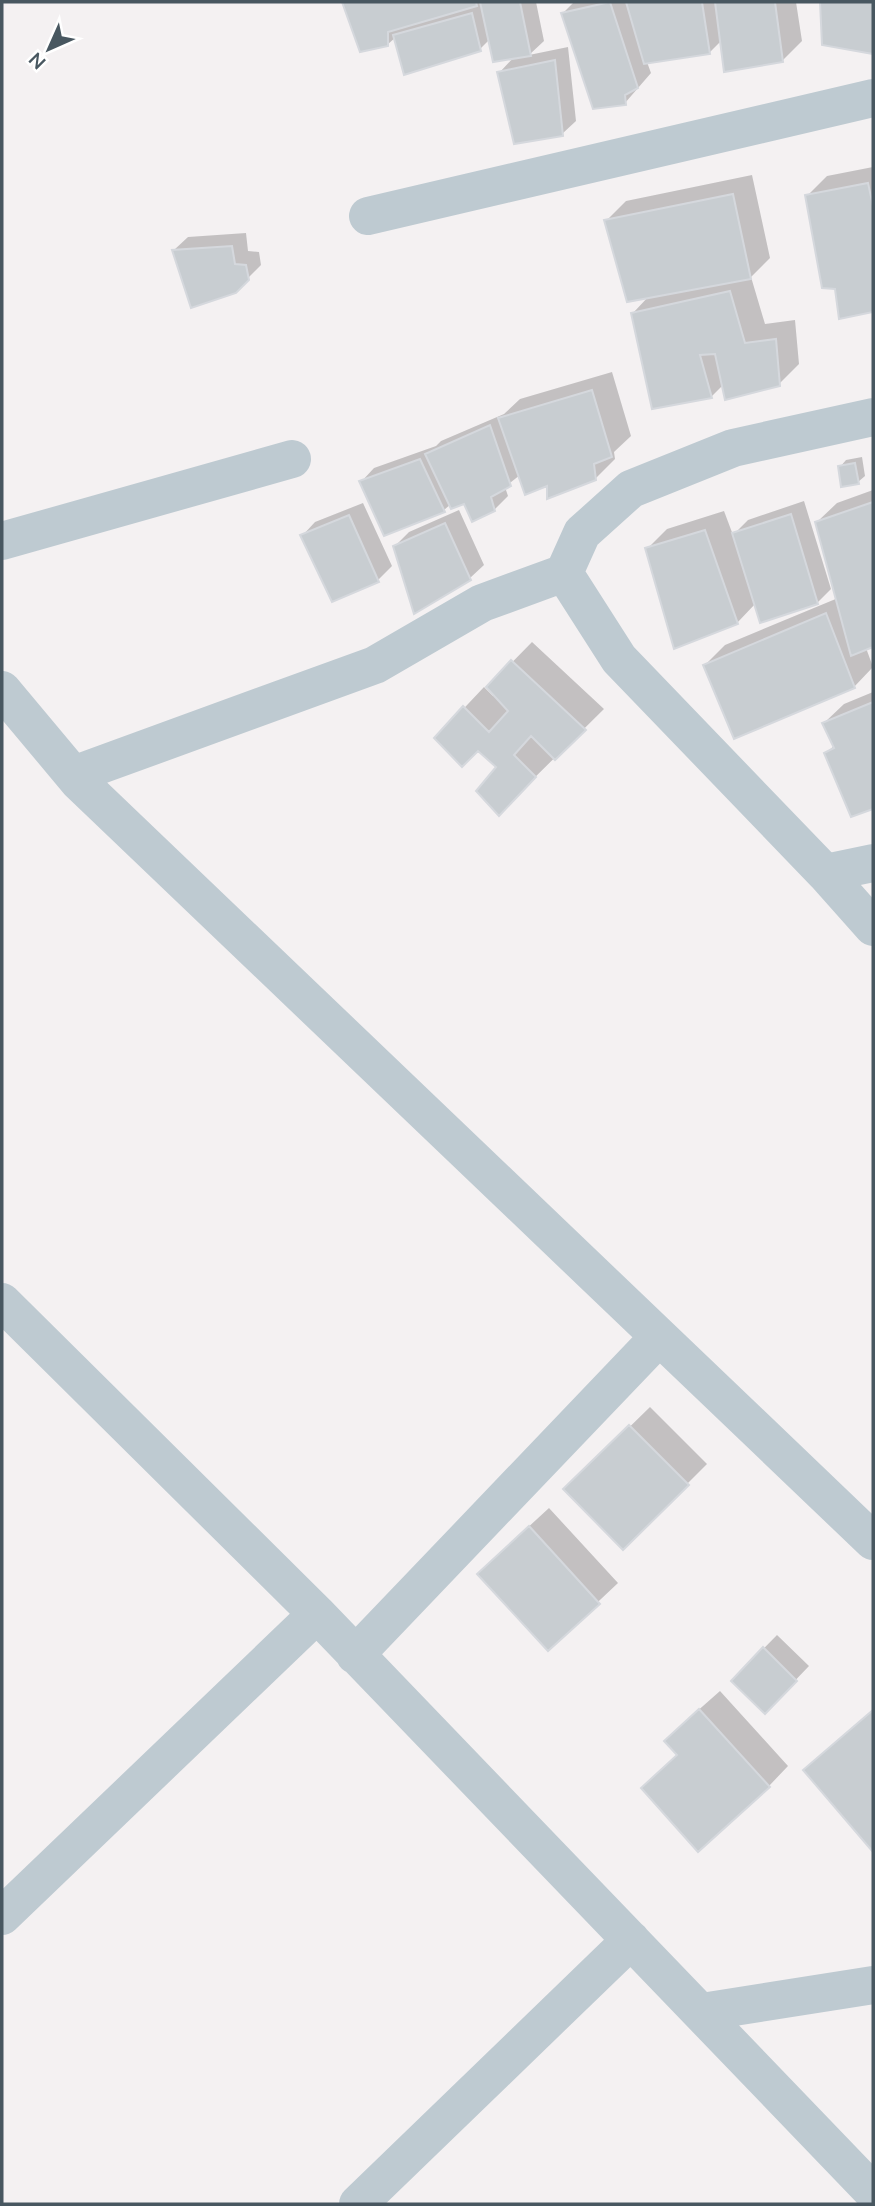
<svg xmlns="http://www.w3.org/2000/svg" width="875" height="2206" font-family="Mulish,sans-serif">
	<rect width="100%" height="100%" fill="#f4f1f2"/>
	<path fill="#0003" d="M344 2H536L544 41 529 55 568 47 576 121 562 134 499 73 514 57 490 39 480 49 396 37 387 45 361 50Z
		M574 2H796L802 41 782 61 722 40 709 53 647 62 651 73 625 103 563 13Z
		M822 2H873V52L824 43Z
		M873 167V310L841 317 837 288 807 196 827 176Z
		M752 175 770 258 751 277 765 324 795 320 799 364 779 384 723 385 711 397 633 313 649 296 606 221 626 201Z
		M246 233 248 251 259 252 261 265 235 291 174 250 188 237Z
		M612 372 631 436 614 452 615 459 595 479 549 483 520 475 505 487 508 496 494 510 465 502 451 504 444 510 385 534 361 482 374 468 436 446 441 441 504 414 520 399Z
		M862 457 865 476 858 482 840 467 846 460Z
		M873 490V646L866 648 873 667 854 687 705 665 725 645 838 598 817 522 837 503Z
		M804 501 831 589 817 603H756L737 623 647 549 667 529 724 511 733 535 748 520Z
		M363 503 392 566 378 580 302 536 315 522Z
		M459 510 484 565 470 578 395 546 409 532Z
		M532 642 604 709 518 794 498 767 478 749 436 738 484 687 493 696 495 694 488 687Z
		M873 692V807L852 814 826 753 835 745 824 723 844 704Z
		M650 1407 707 1464 623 1548 566 1489Z
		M549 1508 618 1583 549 1648 499 1554Z
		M777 1635 809 1666 765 1712 733 1680Z
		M720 1691 788 1766 769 1786 679 1754 686 1721Z
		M873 1710V1849L806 1770Z"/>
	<path fill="#c8cdd1" stroke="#d5d8dd" stroke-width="2" d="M342 2H476L477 6 388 32V46L360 52Z
		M480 2H520L531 56 493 62Z
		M610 2 638 88 625 95 626 105 593 109 561 13Z
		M626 2H702L710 54 644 64Z
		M715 2H775L783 62 724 72Z
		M820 2H873V54L822 45Z
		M472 13 481 51 404 75 393 35Z
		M555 60 563 136 514 144 497 72Z
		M868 183 873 206V312L839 319 835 289 822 288 805 195Z
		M733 194 751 279 627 302 604 220Z
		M232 246 235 264 246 265 249 280 236 293 191 308 172 250Z
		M730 291 745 343 776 339 780 386 725 400 715 354 700 355 712 398 652 409 631 313Z
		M592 390 612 457 594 464 596 480 547 499V486L525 495 498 418Z
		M490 425 511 486 491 497 495 511 472 522 464 504 451 509 425 454Z
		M420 459 445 512 384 536 359 481Z
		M855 463 859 484 841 487 838 466Z
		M873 502V647L851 656 815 522Z
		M791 514 818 604 760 623 732 533Z
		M349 515 379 582 332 602 300 535Z
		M445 523 471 580 414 614 393 546Z
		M705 530 738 624 674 649 645 548Z
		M826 613 855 688 734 739 703 665Z
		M511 660 586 730 555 760 531 736 514 755 536 777 499 816 476 791 496 767 478 751 462 767 434 738 463 706 489 732 508 711 486 687Z
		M873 702V809L851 817 824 753 834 748 822 723Z
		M629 1425 689 1485 623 1550 563 1489Z
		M529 1526 600 1604 548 1651 477 1574Z
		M763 1647 797 1681 765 1714 731 1681Z
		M699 1709 770 1787 698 1852 641 1788 677 1755 664 1741Z
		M873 1710V1852L803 1770Z"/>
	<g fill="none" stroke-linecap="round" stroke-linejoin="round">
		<path stroke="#becad1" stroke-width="38" d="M368 216 873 98
			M873 417 733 448 631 489 582 533 564 573 619 659 825 873 873 927
			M2 541 292 459
			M2 690 79 782 873 1541
			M73 775 375 665 482 603 564 573
			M825 873 873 863
			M2 1302 317 1614 873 2192
			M355 1655 659 1337
			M2 1916 317 1614
			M702 2012 873 1985
			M358 2204 631 1940"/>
	</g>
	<rect width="875" height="2206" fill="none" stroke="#485760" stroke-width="7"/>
	<g transform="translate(49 49) rotate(225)" stroke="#ffffff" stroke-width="5" paint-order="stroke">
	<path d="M0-5L12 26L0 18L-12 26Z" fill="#485760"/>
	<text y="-10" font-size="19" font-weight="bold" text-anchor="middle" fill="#485760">N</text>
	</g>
</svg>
